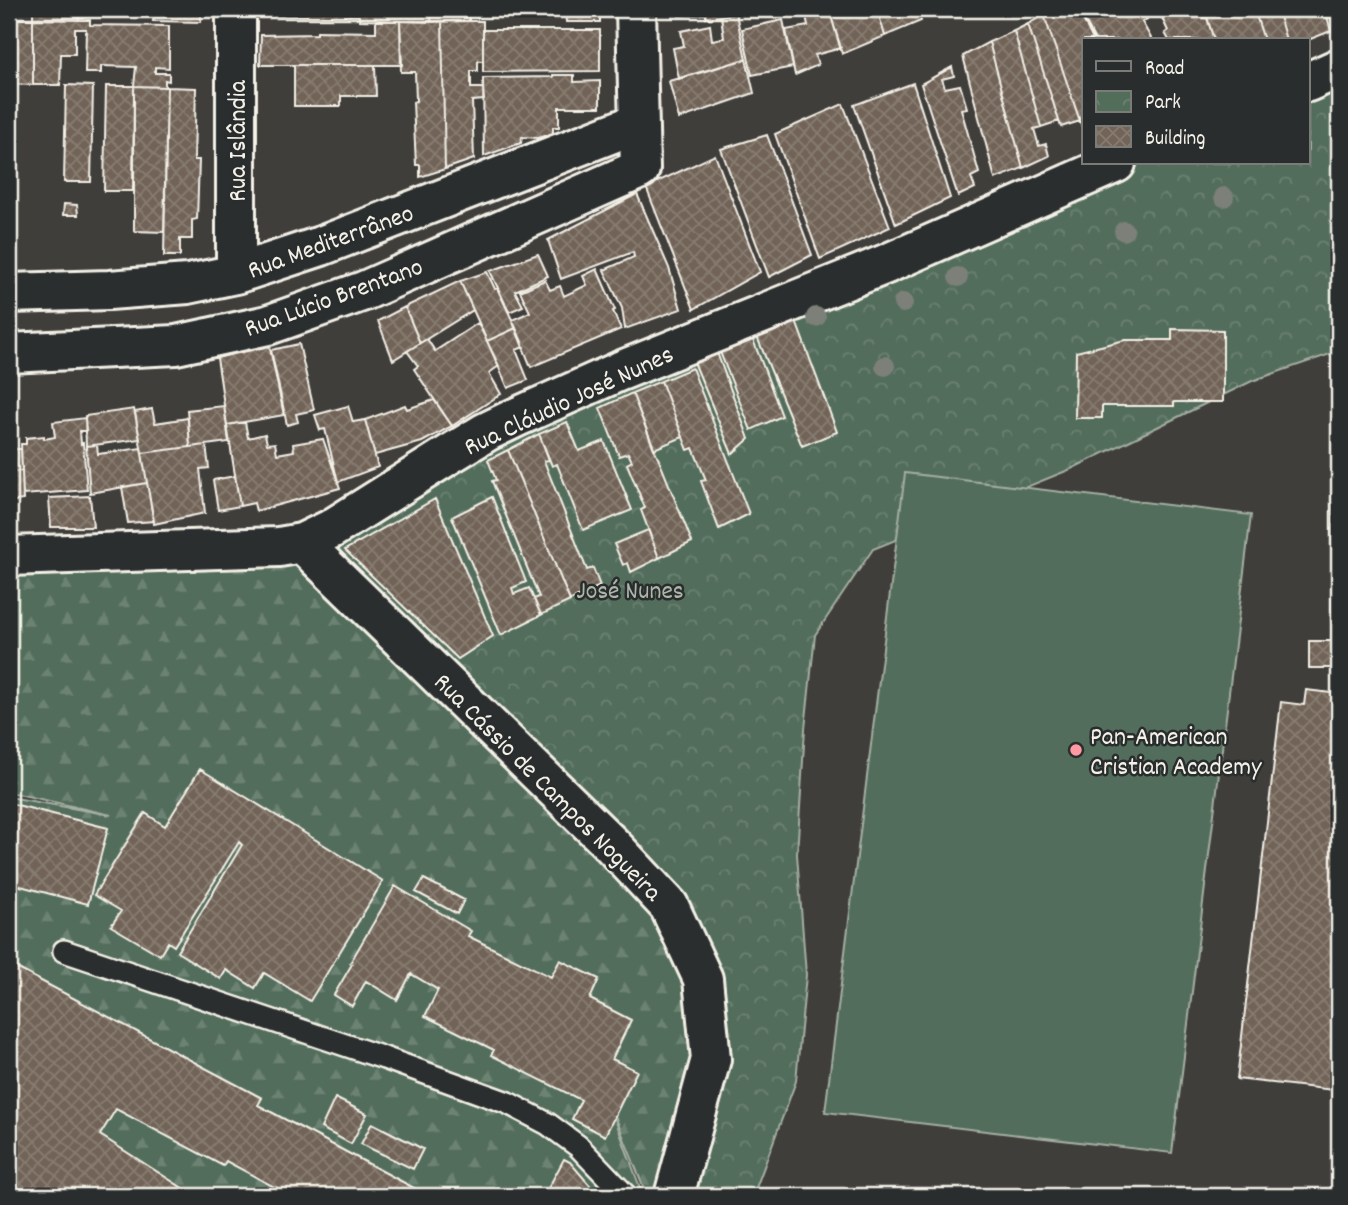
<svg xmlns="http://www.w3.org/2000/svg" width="1348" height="1205" font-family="Dekko,sans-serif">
	<defs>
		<pattern id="forest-firs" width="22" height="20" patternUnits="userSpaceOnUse" patternTransform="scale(1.75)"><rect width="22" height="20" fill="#536d5b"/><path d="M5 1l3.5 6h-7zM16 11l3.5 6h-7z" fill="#6c8273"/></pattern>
		<pattern id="park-crowns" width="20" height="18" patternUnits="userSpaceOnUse" patternTransform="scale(1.75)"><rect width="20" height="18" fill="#536d5b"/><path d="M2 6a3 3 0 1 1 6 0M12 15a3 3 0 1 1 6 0" fill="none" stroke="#6c8273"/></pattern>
		<pattern id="building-cross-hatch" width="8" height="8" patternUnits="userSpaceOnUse" patternTransform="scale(1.75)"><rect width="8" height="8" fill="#726458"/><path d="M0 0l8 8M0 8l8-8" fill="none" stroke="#877b70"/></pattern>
	</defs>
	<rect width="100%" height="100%" fill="#403e3b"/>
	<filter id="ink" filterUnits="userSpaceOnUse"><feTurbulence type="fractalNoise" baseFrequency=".0143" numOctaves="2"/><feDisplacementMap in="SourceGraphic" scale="14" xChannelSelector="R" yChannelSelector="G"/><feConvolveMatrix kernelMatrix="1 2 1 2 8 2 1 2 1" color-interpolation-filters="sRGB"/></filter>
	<g filter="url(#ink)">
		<path fill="url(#forest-firs)" stroke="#a4afa2" stroke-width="2" d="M301 546 664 907 705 1058 667 1196H647L600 1078 643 1196H9V797L111 815 9 792V557Z"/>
		<path fill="url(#park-crowns)" stroke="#a4afa2" stroke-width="2" d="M1339 79V351L1252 381 1071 469 873 549 815 635 805 729 797 854 806 975 796 1081 753 1196H680L708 975 315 549 506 435 743 331 1141 163H1308V92Z"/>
		<path fill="#536d5b" stroke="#a4afa2" stroke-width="2" d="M905 473 1251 515 1172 1153 825 1112Z"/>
		<path fill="url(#building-cross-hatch)" stroke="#f4f1e8" stroke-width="2" d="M33 9H201V22L153 21 154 13 79 12V20L33 19Z
			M261 9H432L431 22 359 20V16H261Z
			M432 9H463V12H469V21L431 22Z
			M478 9H600V22H566L565 11Z
			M678 9H743L744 13 706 18V14L679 16Z
			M805 9H840L841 13 831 16 841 48 815 55 818 65 795 75 786 30 808 26Z
			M840 9H877L885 36 842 54 831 16 841 13Z
			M877 9H917L921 21 885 36Z
			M1054 9H1078L1093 40H1084V133L1044 15Z
			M1082 9H1145L1144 10 1147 19 1142 22 1152 40H1095L1079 10Z
			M1158 9H1201L1204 18 1207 17 1214 40H1169L1165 33 1168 31Z
			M1254 9H1277L1286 40H1264Z
			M1254 9 1264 40H1214L1205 12 1214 9Z
			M1277 9H1325L1331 31 1308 40H1286Z
			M1325 9H1339V28L1331 31Z
			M736 14 746 59 679 79 673 48 684 46 681 31 710 25 712 40 724 38 721 16Z
			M1044 15 1080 121 1061 127 1028 24Z
			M9 19H33V85L9 84Z
			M33 19 90 20V25L169 26V68L155 67V73H169V81L165 80V87L134 86 136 67 101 66V73H85L86 29H75V54H61L60 85H33Z
			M376 20 400 21 402 65H260L261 35 317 34V31L376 32Z
			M783 20 793 67 752 75 742 29Z
			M400 21H442L445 169 420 177V165H416L413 102 416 101 415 72H401Z
			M442 21H483V61H478V71H471V88H483L484 100 472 101 474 159 445 169Z
			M1028 24 1059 121 1041 127 1014 31Z
			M483 30H600V71L483 72Z
			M1014 31 1041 127 1034 129 1039 146 1046 144 1049 156 1023 168 989 42Z
			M989 42 1023 168 995 179 963 56Z
			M746 59 754 93 679 119 669 81Z
			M294 65H375L376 96H341V106H294Z
			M952 67 954 76 942 79 945 88 960 85 967 108 961 109 979 173 971 177 975 188 958 196 921 84Z
			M553 75H574V82L600 81V107H559V127H553V133L538 138 522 137 521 143 484 156 483 78 553 77Z
			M913 83 950 198 896 224 854 105Z
			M66 85 93 86 91 182H64Z
			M106 86H134L133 191H104Z
			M134 86 167 87 164 232 134 231Z
			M167 87 196 88 194 160H199L197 219 192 220V239H180V256H164Z
			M843 104 890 227 820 259 775 134Z
			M767 135 812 255 769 277 721 149Z
			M715 155 760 272 694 309 646 187Z
			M637 194 669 268 681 309 625 329 622 308 604 270 634 257 633 252 561 279 548 240Z
			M64 204 77 205 78 215H63Z
			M538 254 548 276 515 291 523 306 509 312 490 271Z
			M597 269 615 310 613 311 621 329 531 367 512 320 530 312 520 291 545 280 550 290 560 286 564 296 587 285 583 276Z
			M487 272 495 289 497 288 516 328 487 341 460 281Z
			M460 281 473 310 420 343 405 307Z
			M405 307 420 343 393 360 378 321Z
			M794 316 837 432 802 446 755 332Z
			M478 323 499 366 489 373 501 394 452 426 414 369 418 366 407 351 427 339 435 351Z
			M516 328 524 347 516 350 528 380 508 388 487 341Z
			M1172 329 1223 330V402H1174V406H1102V418H1075L1076 352 1125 340H1172Z
			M752 337 782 416 751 430 718 347Z
			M269 344 284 415 227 425 217 358Z
			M299 344 314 410 296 414 298 422 287 425 271 350Z
			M716 350 749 439 732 454 694 362Z
			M692 368 749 514 719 529 701 481 706 480 693 448 688 450 661 381Z
			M661 381 683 437 654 449 632 393Z
			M632 393 692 542 659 558 641 510 645 508 627 464 632 461 628 453 619 456 600 408Z
			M9 397 12 449H21L22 471 9 472Z
			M434 400 452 426 422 442 375 455 365 420 405 405 407 409Z
			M224 406 229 442 190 447 187 410Z
			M348 406 353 422 365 420 378 467 338 482 325 429 320 430 315 415Z
			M134 409 140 439 86 446 85 416Z
			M152 409 155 423 188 418 190 447 142 453 135 412Z
			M85 418 86 431H80L81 444 83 443 87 490 23 495 21 444H26V438L44 436V439L55 437 53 422Z
			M245 422 248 438 265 434 267 444 275 443 277 454 294 451 293 444 323 439 340 488 256 511 254 503 240 506 227 425Z
			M567 422 579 451 604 441 632 510 583 530 557 464 552 466 539 434Z
			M539 434 549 460 544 461 587 570 593 568 600 586 570 601 508 450Z
			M97 445 98 454 141 448 147 483 90 493 86 446Z
			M206 445 209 468 200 469 205 513 154 524 142 453Z
			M508 450 570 601 541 615 534 599 539 597 492 481 496 480 488 460Z
			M1333 467H1339V668H1309V641H1332Z
			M22 471 23 500 9 502V472Z
			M235 476 240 506 218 510 213 480Z
			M147 483 154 521 128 523 122 487Z
			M90 496 93 527H51L49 498Z
			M492 497 526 582 512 588 514 594 529 588 541 615 501 635 452 517Z
			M435 499 493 636 458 659 345 550Z
			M648 530 659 558 631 572 628 563 623 565 614 544Z
			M1306 690 1339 694V1034L1333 1090 1237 1079 1281 702 1304 705Z
			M200 769 383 881 310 1001 264 973 255 988 226 970 221 979 177 952 242 845 239 842 174 946 168 942 160 955 111 926 121 911 94 895 145 813 165 826Z
			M9 803 108 828 88 904 9 883Z
			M424 879 464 900 457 914 416 892Z
			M395 886 471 931 468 936 551 977 560 960 599 979 590 999 631 1020 612 1059 637 1071 605 1136 572 1119 581 1100 491 1055 494 1050 425 1016 438 990 411 974 397 1000 366 981 352 1006 334 995 352 964 350 963Z
			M9 964 262 1098 258 1105 429 1196H291L226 1161 223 1166 116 1109 100 1135 195 1196H9V1061L11 1062 18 1051 9 1046Z
			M335 1098 367 1114 351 1144 321 1128Z
			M372 1123 423 1149 413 1169 361 1144Z
			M564 1159 570 1162 599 1196H544Z"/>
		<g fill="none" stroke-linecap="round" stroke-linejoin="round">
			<defs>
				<path id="service" d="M64 951 384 1058 508 1103 548 1124 578 1146 626 1196"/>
				<path id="minor" d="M1308 82 1339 68
					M236 274V9
					M9 293 109 290 188 284 236 274 321 246 638 123
					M9 353 176 345 268 325 364 291 640 169 636 9
					M302 543 611 844 669 906 703 979 711 1059 674 1196
					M9 556 279 547 302 543 331 529 450 454 486 432 517 417 620 371 886 264 1116 163"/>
			</defs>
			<use href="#service" stroke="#f4f1e8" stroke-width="26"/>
			<use href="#minor" stroke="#f4f1e8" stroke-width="44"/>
			<use href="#service" stroke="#2a2d2e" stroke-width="21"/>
			<use href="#minor" stroke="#2a2d2e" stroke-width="38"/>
		</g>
		<g fill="#7b8078">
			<circle cx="1224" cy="197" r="10"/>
			<circle cx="1124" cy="231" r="10"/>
			<circle cx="958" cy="277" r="10"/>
			<circle cx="903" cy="303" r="10"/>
			<circle cx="816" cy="317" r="10"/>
			<circle cx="885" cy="366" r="10"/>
		</g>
	</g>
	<circle fill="#ff9aa2" stroke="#2a2d2e" stroke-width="2.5" cx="1076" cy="750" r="7"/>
	<g text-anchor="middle" stroke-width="5" stroke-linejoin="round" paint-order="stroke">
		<g font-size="26" fill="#f4f1e8" stroke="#2a2d2e">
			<text transform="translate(236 141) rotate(-90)" y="9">Rua Islândia</text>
			<text transform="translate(330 240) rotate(-20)" y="9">Rua Mediterrâneo</text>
			<text transform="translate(333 296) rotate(-20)" y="9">Rua Lúcio Brentano</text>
			<text transform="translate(568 399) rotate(-25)" y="9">Rua Cláudio José Nunes</text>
			<text transform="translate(549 786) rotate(45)" y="9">Rua Cássio de Campos Nogueira</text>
		</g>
		<g font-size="26" fill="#acb6a9" stroke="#2a2d2e">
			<text x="630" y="598">José Nunes</text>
		</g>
		<g font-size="26" fill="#f4f1e8" stroke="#2a2d2e" text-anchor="start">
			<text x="1090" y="744">Pan-American<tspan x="1090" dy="30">Cristian Academy</tspan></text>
		</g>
	</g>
	<rect width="1348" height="1205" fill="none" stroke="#2a2d2e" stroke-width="35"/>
	<rect x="18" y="18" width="1313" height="1170" fill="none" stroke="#f4f1e8" stroke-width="2.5" filter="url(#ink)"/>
	<rect x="1082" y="38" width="228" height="126" fill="#2a2d2e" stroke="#7b7b78" stroke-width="2"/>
	<rect x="1096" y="61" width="35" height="10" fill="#2a2d2e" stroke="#7b7b78" stroke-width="2"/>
	<text x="1145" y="74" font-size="21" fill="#f4f1e8">Road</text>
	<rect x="1096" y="91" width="35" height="21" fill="url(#park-crowns)" stroke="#7b7b78" stroke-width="2"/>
	<text x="1145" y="108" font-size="21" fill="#f4f1e8">Park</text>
	<rect x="1096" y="126" width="35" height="21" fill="url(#building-cross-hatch)" stroke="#7b7b78" stroke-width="2"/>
	<text x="1145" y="144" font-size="21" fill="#f4f1e8">Building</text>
</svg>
